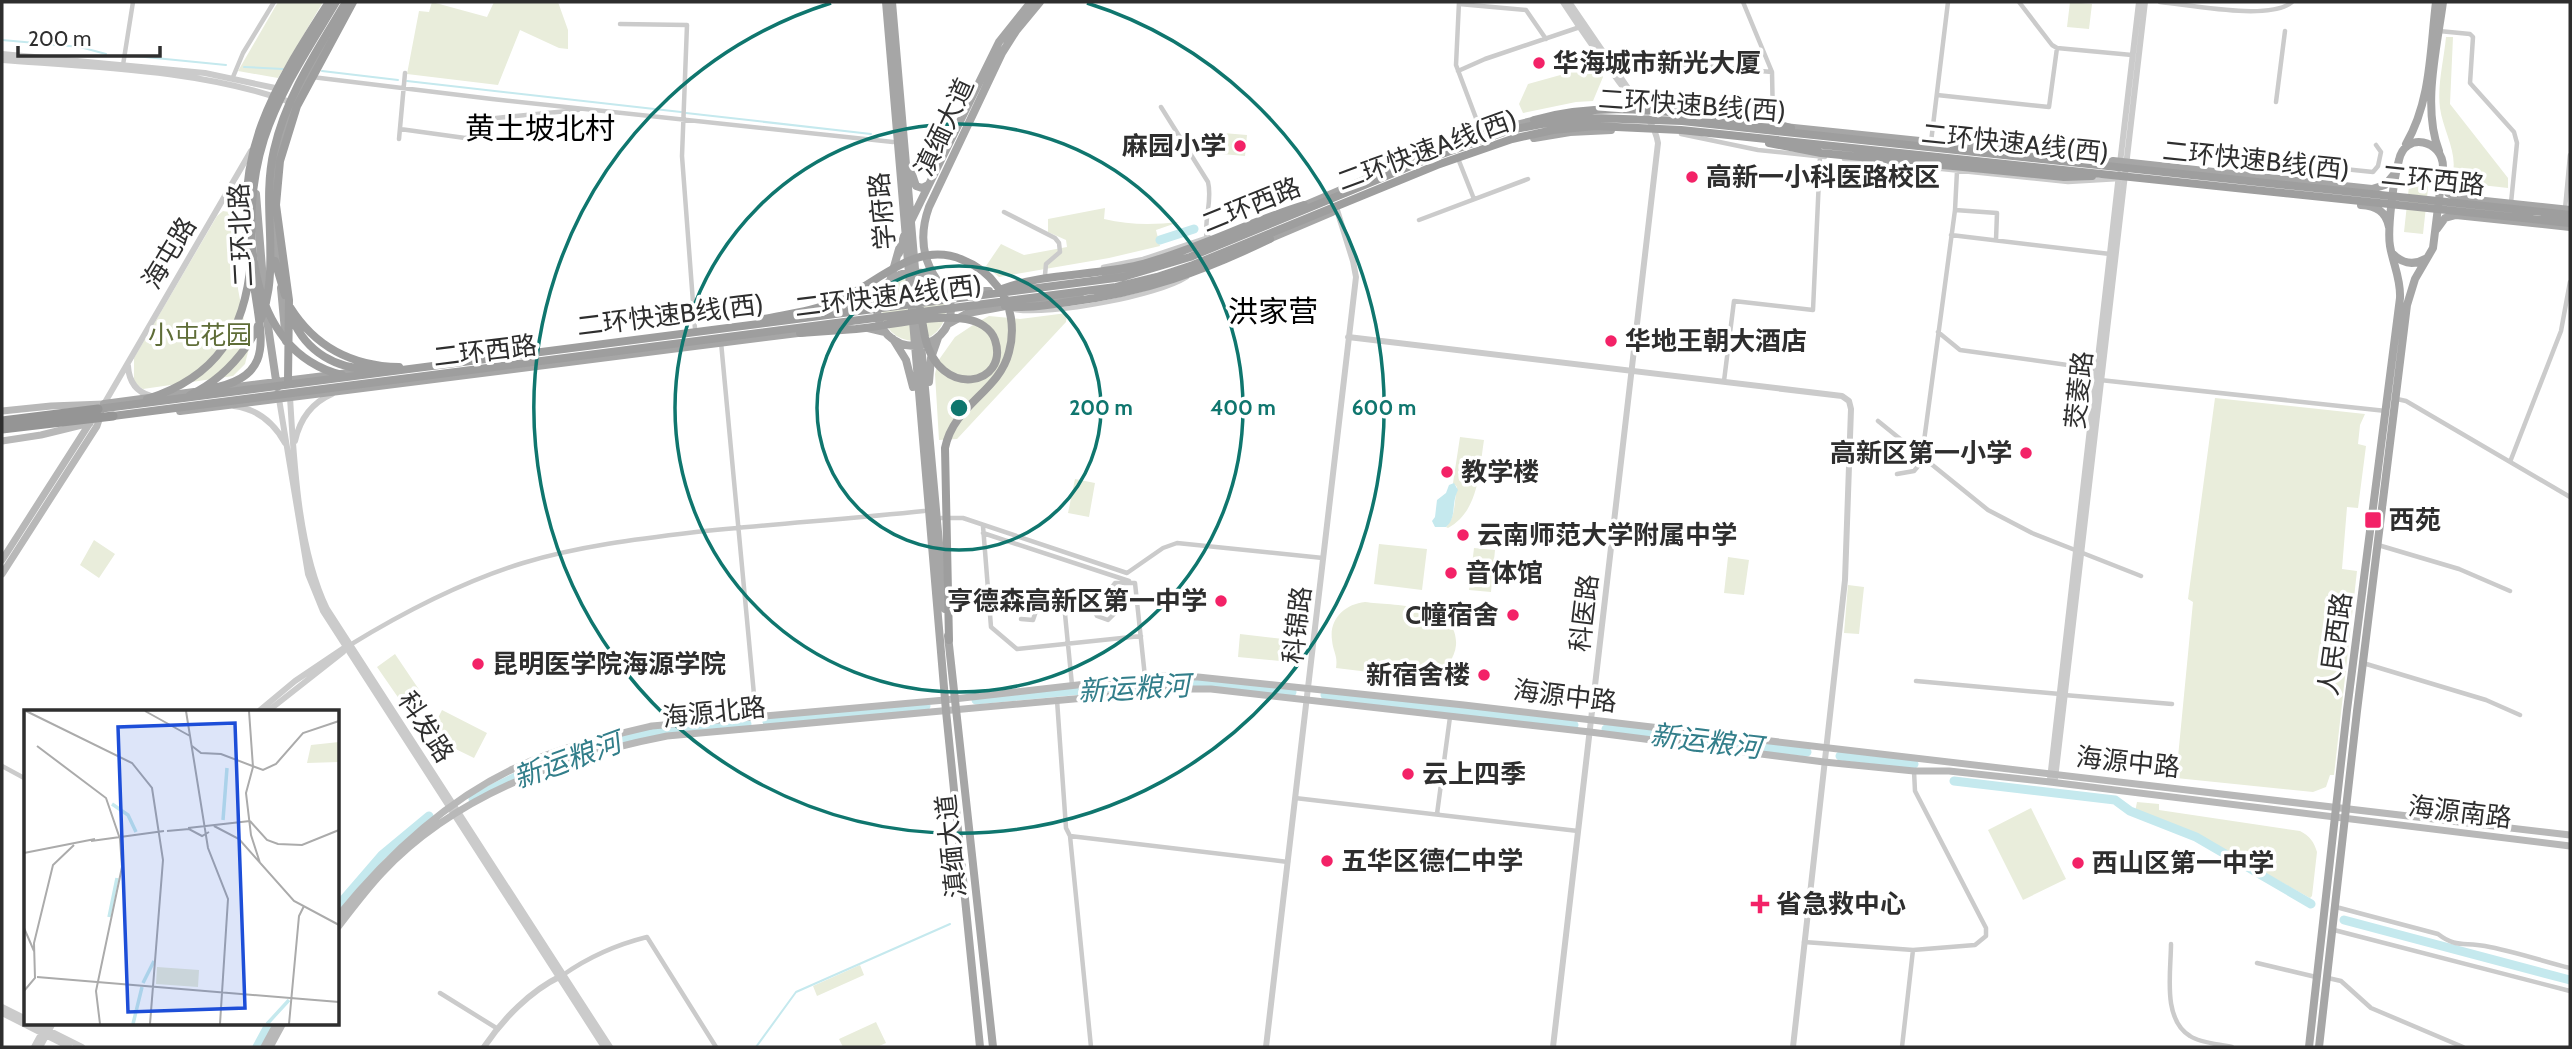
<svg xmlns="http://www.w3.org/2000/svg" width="2572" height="1049" font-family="Cabin,'Noto Sans SC',sans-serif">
	<rect width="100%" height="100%" fill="#fff"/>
	<path fill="#e9eddb" d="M278 2H323L278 78 238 71Z
		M432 2 487 17 494 2H558L568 30V49L559 48 520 30 498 85 407 74 419 11 429 12Z
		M2070 2 2092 4 2089 29 2067 27Z
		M2446 37H2453L2450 104 2508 178V188L2463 183 2453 172C2457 151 2443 130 2440 108 2437 86 2444 59 2446 37Z
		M1590 56 1603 77 1593 101 1576 102 1523 113 1519 104 1528 84 1582 69Z
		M1211 132 1247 135 1245 156 1210 153Z
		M2411 168 2430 170 2423 234 2404 232Z
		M1105 208 1104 219C1129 225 1153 225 1179 222L1156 230 1160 246 1109 258 999 277 986 266 1001 244 1024 255 1067 247 1066 240 1048 232V219Z
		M223 211 229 212 233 216 236 232 238 289 249 348 245 364 233 376 143 389 134 383V358L217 216Z
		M882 309a32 32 0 1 1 64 0a32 32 0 1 1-64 0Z
		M1067 313 1066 322 957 439 939 440 935 374 938 361 955 337 976 323 989 316 1020 319Z
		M2215 398 2365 414 2360 425 2358 444 2366 446 2358 508 2347 507 2342 569 2357 571 2334 775H2330L2326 787 2313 792 2176 778 2193 602 2188 599Z
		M1460 437 1484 440C1479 472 1479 511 1448 528L1446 527C1456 517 1454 501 1457 487L1453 483Z
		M1075 479 1095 483 1089 517 1068 513Z
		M94 540 115 554 99 578 80 565Z
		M1379 544 1427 549 1422 590 1374 584Z
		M1474 548 1495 550 1491 592 1469 590Z
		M1728 557 1749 560 1744 595 1724 593Z
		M1848 585 1864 587 1859 634 1844 633Z
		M1365 602C1393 606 1459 602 1456 645 1455 659 1444 667 1443 681L1336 668C1338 655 1333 652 1332 640 1329 619 1345 604 1365 602Z
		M1240 634 1283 639 1280 661 1238 657Z
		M395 654 422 694 404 706 377 667Z
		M442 710 487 733 474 758 429 736Z
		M2137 802 2159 804V810L2300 831C2310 836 2314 842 2317 852L2312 896 2310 898 2194 834 2135 812Z
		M2031 808 2066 879 2023 900 1988 830Z
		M860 965 864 975 817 996 813 986Z
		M876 1022 886 1043 877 1047H843L839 1039Z"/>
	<path fill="#c5e9ee" d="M1454 483 1458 490C1451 503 1457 518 1446 527H1435L1432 521 1435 517 1437 500 1446 493 1449 485Z"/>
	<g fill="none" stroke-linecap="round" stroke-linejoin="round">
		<path stroke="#c5e9ee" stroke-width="2" d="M2 40 80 47 106 54
			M135 56 226 65
			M244 67 283 69
			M322 71 398 80
			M407 81 681 112
			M686 113 871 134
			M756 1047 796 992 950 924"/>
		<path stroke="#c5e9ee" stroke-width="9" d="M1160 240 1194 229
			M1325 695 1574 725
			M976 700 1178 681 1215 683 1292 692
			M767 722 926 706
			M1606 729 1807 752
			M1840 756 1914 764
			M1954 781 2115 800 2130 811 2196 837 2311 904
			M473 799C523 772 578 746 634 736 672 729 710 727 747 724
			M338 906 382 855 429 816
			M2344 920 2570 980
			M257 1047 270 1023"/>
		<path stroke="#cbcbcb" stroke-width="4.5" d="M1459 2 1456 65 1482 134
			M1743 2 1772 72 1773 121
			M2019 2 2052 45 2057 48 2132 55
			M2160 2C2191 5 2270 21 2292 2
			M1459 4 1526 10 1546 39
			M620 24 687 25 682 156 695 329
			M2439 31 2470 34 2473 37 2470 83 2514 132 2517 143 2511 203
			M123 65 133 2
			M1458 71 1485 59 1580 27
			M1620 76 1647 61 1772 72
			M233 77 243 53 274 2
			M312 77 492 99 893 142
			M1937 95 2049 107 2057 48
			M2276 102 2285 31
			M1620 106C1645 103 1673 107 1698 110 1723 113 1747 113 1771 120
			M1161 107 1208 182C1213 201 1203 221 1207 241
			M400 129 465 138 482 132 496 118 578 110
			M1681 134 1758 150 1825 157
			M399 139 405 73
			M1931 142 1948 2
			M2237 158 2373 172 2378 166 2381 152 2376 145
			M1844 159 2068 182 2119 179
			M1459 161 1474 199
			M2565 209 2570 155
			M1955 210 1997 213 1996 240
			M1004 212 1055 238 1059 243 1060 252 1046 264 1045 275
			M1419 220 1528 179
			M1951 235 2110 254
			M1103 267 1143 259 1209 237
			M1015 310C1050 316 1158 296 1187 277
			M1938 332 1960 350 2096 369
			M721 342 756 716
			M2100 380 2386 411
			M1724 381 1734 301 1813 310 1820 157
			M2397 399 2406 401 2570 497
			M1878 421 1988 510 2032 533 2141 576
			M1922 456 1955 210 1957 171
			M2510 462 2561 331 2570 282
			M1897 474 1914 471 1924 459
			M941 518H963L1127 573 1163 548 1177 543 1323 558
			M983 526 991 627 1017 649 1141 636
			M983 533 1129 581
			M2378 545 2459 569 2510 591
			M1064 604 1072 685
			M1021 619 1033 620 1037 608 1046 601 1064 604 1079 599 1091 605 1097 616 1108 620 1115 613 1112 587 1115 583H1135L1145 677
			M350 645C404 612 461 582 523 563 579 546 637 539 696 532 772 524 848 519 924 511
			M2363 663 2486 700 2520 715
			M1916 681 2060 694
			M2064 695 2172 704
			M1057 700 1066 828 1070 836 1091 1047
			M2 766 26 779
			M1295 798 1578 831
			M1437 814 1450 717
			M1070 836 1288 862
			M2336 907 2438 934C2456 948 2464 942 2485 946 2513 951 2542 961 2570 968
			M2334 930 2570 991
			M1804 942 1913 950 1975 945 1986 936V928L1915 791 1914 771
			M2171 944C2171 972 2162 1019 2190 1036 2200 1043 2219 1044 2232 1047
			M2257 963 2316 977
			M563 975C590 956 615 945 647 937L716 1047
			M2328 978 2341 981 2371 1008 2463 1047
			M440 993 498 1029
			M1902 1047 1913 950"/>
		<path stroke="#cbcbcb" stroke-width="6" d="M1569 2 1636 100
			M2 54 205 73 280 89
			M2 60C96 67 204 70 293 103
			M2120 163 2139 2
			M1348 337 1842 396 1849 401 1851 409 1845 580 1793 1047
			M128 366C129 382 136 392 151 396
			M290 397C294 463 298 549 327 609L610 1047
			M279 399 308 574 323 611 604 1047
			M104 404 251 151
			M234 406C257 409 274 423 285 443
			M295 441C300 419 311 403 332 394
			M259 711 295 681 347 646
			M268 711 343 652
			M2050 779 2119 174
			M2055 779 2145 2
			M2 1007 26 1019
			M2 1013 69 1047
			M34 1023 82 1047
			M34 1047 47 1023
			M40 1047 53 1023
			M484 1047C503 1019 530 991 561 976
			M1266 1047 1356 277 1353 261 1337 210
			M1553 1047 1658 143C1654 118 1631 99 1617 79 1598 54 1580 28 1563 2"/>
		<path stroke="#b8b8b8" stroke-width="7" d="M2 411 51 406 104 404
			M2 441 41 435 90 423
			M2 560 93 418
			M2 574 97 426 101 414
			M338 916C386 857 444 802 513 769 557 748 605 737 652 726L945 700 1156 676 1198 677 1464 705 2570 835
			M338 927C352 909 366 890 382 873 455 795 564 756 667 736L1184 689H1211L1590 732 1824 762 1914 771H1949L2050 782 2570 846
			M264 1047 277 1023
			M270 1047 283 1023"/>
		<path stroke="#a6a6a6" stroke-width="8" d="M886 2 946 711 980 1047
			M892 2 917 292
			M1708 120 1747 124
			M1784 127 2094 159 2119 165
			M1534 138 1570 132 1611 130
			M2406 144C2431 101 2430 51 2436 2
			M2439 151C2422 107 2437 48 2443 2
			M2113 161 2372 189 2385 185 2396 172
			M911 171 916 186 922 188 928 185
			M2443 181 2448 193 2457 198 2570 210
			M256 194 264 293
			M273 194C275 137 300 89 328 41
			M2361 205C2376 206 2386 211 2389 227
			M1301 207C1378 175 1456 136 1538 120
			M273 211 279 268
			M911 221 999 42 1031 2
			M2437 229 2445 218 2456 215 2570 227
			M1266 240 1332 212
			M899 253 904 236
			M2393 254C2402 263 2413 266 2425 259
			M877 309a37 37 0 1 1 74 0a37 37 0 1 1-74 0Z
			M1106 276 1138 269
			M937 280C921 257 920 232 929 207L1002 53 1016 31 1040 2
			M890 281 899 249
			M941 283 962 291H989
			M281 288 286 341
			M1024 304 1080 297
			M265 306 277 387
			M828 311 863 303 881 293
			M919 322 945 609
			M948 324 968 313 1011 305
			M868 328 885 332
			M893 339 906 360 913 387
			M929 382 931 358 938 338
			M221 389 389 368
			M104 404 194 392
			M180 411 806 332
			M948 636 993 1047
			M2309 1047 2347 710 2400 298C2401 279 2393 264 2390 246 2387 229 2394 177 2399 160 2405 131 2443 140 2443 167L2433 248 2415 279 2407 305 2357 711 2319 1047"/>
		<path stroke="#9e9e9e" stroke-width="8" d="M336 2C310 46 280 90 264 139 239 218 244 351 342 375
			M1534 120C1589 104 1644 109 1700 115 1731 118 1761 120 1791 128
			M1769 143 1821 153 2064 177 2092 176
			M275 261 285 295
			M250 262C232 154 273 89 329 2
			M1002 289C1043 273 1095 276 1139 265 1196 250 1248 222 1304 205
			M1005 306C1027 309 1048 305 1069 302 1146 292 1201 272 1270 239
			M290 307C315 347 353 366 399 367
			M292 318C306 352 337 370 373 369
			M764 319C788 314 814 311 837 301 878 284 915 239 963 260 976 265 989 275 997 286 1012 304 1015 330 1009 352 999 392 954 404 945 448L949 640
			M800 333 856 329 865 328C895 324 936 314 966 319 978 321 991 328 995 340 1010 386 939 400 925 337L916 287
			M288 380 289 300 276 205 280 161 297 106 353 2
			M204 390C276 378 262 343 254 285
			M190 395C213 384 231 368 246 347 290 285 258 218 274 150 286 96 318 49 346 2
			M147 399C217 377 245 331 251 261
			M98 409 1123 277 1190 257 1425 160 1510 130 1552 122 1594 118 1682 121 2570 215
			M113 416 1116 287 1157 277 1193 265 1437 165 1512 139 1553 130 1595 126 1681 130 2570 223"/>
		<path stroke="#959595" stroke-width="9" d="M2 421 98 409
			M2 429 113 416"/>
	</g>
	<g fill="none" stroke="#0f766e" stroke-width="3.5">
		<circle cx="959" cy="408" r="142"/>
		<circle cx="959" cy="408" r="284"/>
		<path d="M1087 3A425 425 0 1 1 831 3"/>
	</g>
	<g fill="#f32267" stroke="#fff" stroke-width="2.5">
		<circle cx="1539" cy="63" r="7"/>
		<circle cx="1240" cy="146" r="7"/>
		<circle cx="1692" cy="177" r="7"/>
		<circle cx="1611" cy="341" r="7"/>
		<circle cx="2026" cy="453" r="7"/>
		<circle cx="1447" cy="472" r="7"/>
		<rect x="2364" y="511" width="18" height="18" rx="3.5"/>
		<circle cx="1463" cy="535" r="7"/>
		<circle cx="1451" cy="573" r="7"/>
		<circle cx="1221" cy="601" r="7"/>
		<circle cx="1513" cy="615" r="7"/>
		<circle cx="478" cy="664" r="7"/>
		<circle cx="1484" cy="675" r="7"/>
		<circle cx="1408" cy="774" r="7"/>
		<circle cx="1327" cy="861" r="7"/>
		<circle cx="2078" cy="863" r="7"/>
		<path d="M1756.5 893.5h7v7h7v7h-7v7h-7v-7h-7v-7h7z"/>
	</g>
	<g text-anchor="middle" stroke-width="7" stroke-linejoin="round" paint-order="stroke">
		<g font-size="26" font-weight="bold" fill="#2e2e2e" stroke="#fff" text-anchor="start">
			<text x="1553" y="72">华海城市新光大厦</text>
			<text x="1226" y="155" text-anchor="end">麻园小学</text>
			<text x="1706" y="186">高新一小科医路校区</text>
			<text x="1625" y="350">华地王朝大酒店</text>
			<text x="2012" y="462" text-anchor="end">高新区第一小学</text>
			<text x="1461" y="481">教学楼</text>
			<text x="2389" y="529">西苑</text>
			<text x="1477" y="544">云南师范大学附属中学</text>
			<text x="1465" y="582">音体馆</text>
			<text x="1207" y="610" text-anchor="end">亨德森高新区第一中学</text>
			<text x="1499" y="624" text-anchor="end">C幢宿舍</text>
			<text x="492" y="673">昆明医学院海源学院</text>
			<text x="1470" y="684" text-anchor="end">新宿舍楼</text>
			<text x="1422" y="783">云上四季</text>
			<text x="1341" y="870">五华区德仁中学</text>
			<text x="2092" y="872">西山区第一中学</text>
			<text x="1776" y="913">省急救中心</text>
		</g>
		<g font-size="26" fill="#2e2e2e" stroke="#fff">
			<text transform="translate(1692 105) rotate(4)" y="9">二环快速B线(西)</text>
			<text transform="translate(944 127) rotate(-65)" y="9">滇缅大道</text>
			<text transform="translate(2015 143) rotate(6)" y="9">二环快速A线(西)</text>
			<text transform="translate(1427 150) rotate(-20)" y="9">二环快速A线(西)</text>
			<text transform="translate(2256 160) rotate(6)" y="9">二环快速B线(西)</text>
			<text transform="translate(2433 180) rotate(6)" y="9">二环西路</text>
			<text transform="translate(1251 205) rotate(-22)" y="9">二环西路</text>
			<text transform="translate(882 211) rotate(-95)" y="9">学府路</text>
			<text transform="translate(241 235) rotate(-93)" y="9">二环北路</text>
			<text transform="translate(169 253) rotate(-59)" y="9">海屯路</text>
			<text transform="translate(888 296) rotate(-7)" y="9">二环快速A线(西)</text>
			<text transform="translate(670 315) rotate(-7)" y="9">二环快速B线(西)</text>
			<text transform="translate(485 351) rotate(-7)" y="9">二环西路</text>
			<text transform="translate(2079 390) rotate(-84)" y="9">茭菱路</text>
			<text transform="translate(1584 613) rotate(-83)" y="9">科医路</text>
			<text transform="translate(1297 625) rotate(-83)" y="9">科锦路</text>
			<text transform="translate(2335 644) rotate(-82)" y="9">人民西路</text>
			<text transform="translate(1565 696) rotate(7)" y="9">海源中路</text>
			<text transform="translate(714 712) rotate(-6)" y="9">海源北路</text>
			<text transform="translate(426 727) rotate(57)" y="9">科发路</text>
			<text transform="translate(2128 762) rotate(6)" y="9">海源中路</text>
			<text transform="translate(2460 812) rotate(7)" y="9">海源南路</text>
			<text transform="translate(951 846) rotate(-96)" y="9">滇缅大道</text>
		</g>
		<g font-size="26" fill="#5f6d38" stroke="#fff">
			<text x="200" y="344">小屯花园</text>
		</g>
		<g font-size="28" font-style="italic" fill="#327e8a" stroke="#fff">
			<text transform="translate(1134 688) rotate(-3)" y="10">新运粮河</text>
			<text transform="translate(1706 741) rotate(7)" y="10">新运粮河</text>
			<text transform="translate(567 760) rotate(-20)" y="10">新运粮河</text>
		</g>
		<g font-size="30" fill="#000" stroke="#fff">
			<text x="540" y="139">黄土坡北村</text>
			<text x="1273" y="322">洪家营</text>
		</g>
	</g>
	<g transform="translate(24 710)">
		<rect width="315" height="315" fill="#fff"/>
		<path d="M315 32V52L283 53 287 35ZM133 257 175 260 174 277 132 274Z" fill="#e9eddb"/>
		<path fill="none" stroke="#c5e9ee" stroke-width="3.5" d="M88 94 104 105 112 122M199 110 203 58M85 207 93 168M119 273 130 251M109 314 118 277M243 314 265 290"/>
		<path fill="none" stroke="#ababab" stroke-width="2" d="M2 1 108 53 128 78 139 150 126 314M121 1 166 26M162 1 184 138 204 189 196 314M225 1 229 57 222 83 227 125 236 153M13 36 82 88 96 129 98 157 72 281 76 314M168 36 177 43 197 44 239 60 252 54 279 23 315 11M226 111 243 130 254 134 278 135 315 120M190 116 215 129 270 191 315 215M164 118 226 111M143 121 165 119 178 126 185 122M67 131 140 121M0 143 71 129M0 218 10 241M13 267 315 292M0 281 11 268 10 233 29 155 50 135M265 314 275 206 280 196"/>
		<path fill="#1d4ed8" fill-opacity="0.15" stroke="#1d4ed8" stroke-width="3.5" d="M211 13 221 298 104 302 94 17Z"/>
		<rect width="315" height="315" fill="none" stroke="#2e2e2e" stroke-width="3.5"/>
	</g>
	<circle cx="959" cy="408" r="10" fill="#0f766e" stroke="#fff" stroke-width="3.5"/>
	<g font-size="21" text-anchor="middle" font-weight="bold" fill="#0f766e" stroke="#fff" stroke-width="7" stroke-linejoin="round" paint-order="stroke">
		<text x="1101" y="415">200 m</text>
		<text x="1243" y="415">400 m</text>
		<text x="1384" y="415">600 m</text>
	</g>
	<rect width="2572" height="1049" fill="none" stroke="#2e2e2e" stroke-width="7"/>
	<path d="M18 46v10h142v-10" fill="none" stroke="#2e2e2e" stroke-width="3.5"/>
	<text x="28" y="46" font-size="21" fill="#2e2e2e" stroke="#ffffff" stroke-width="5" paint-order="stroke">200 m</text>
</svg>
